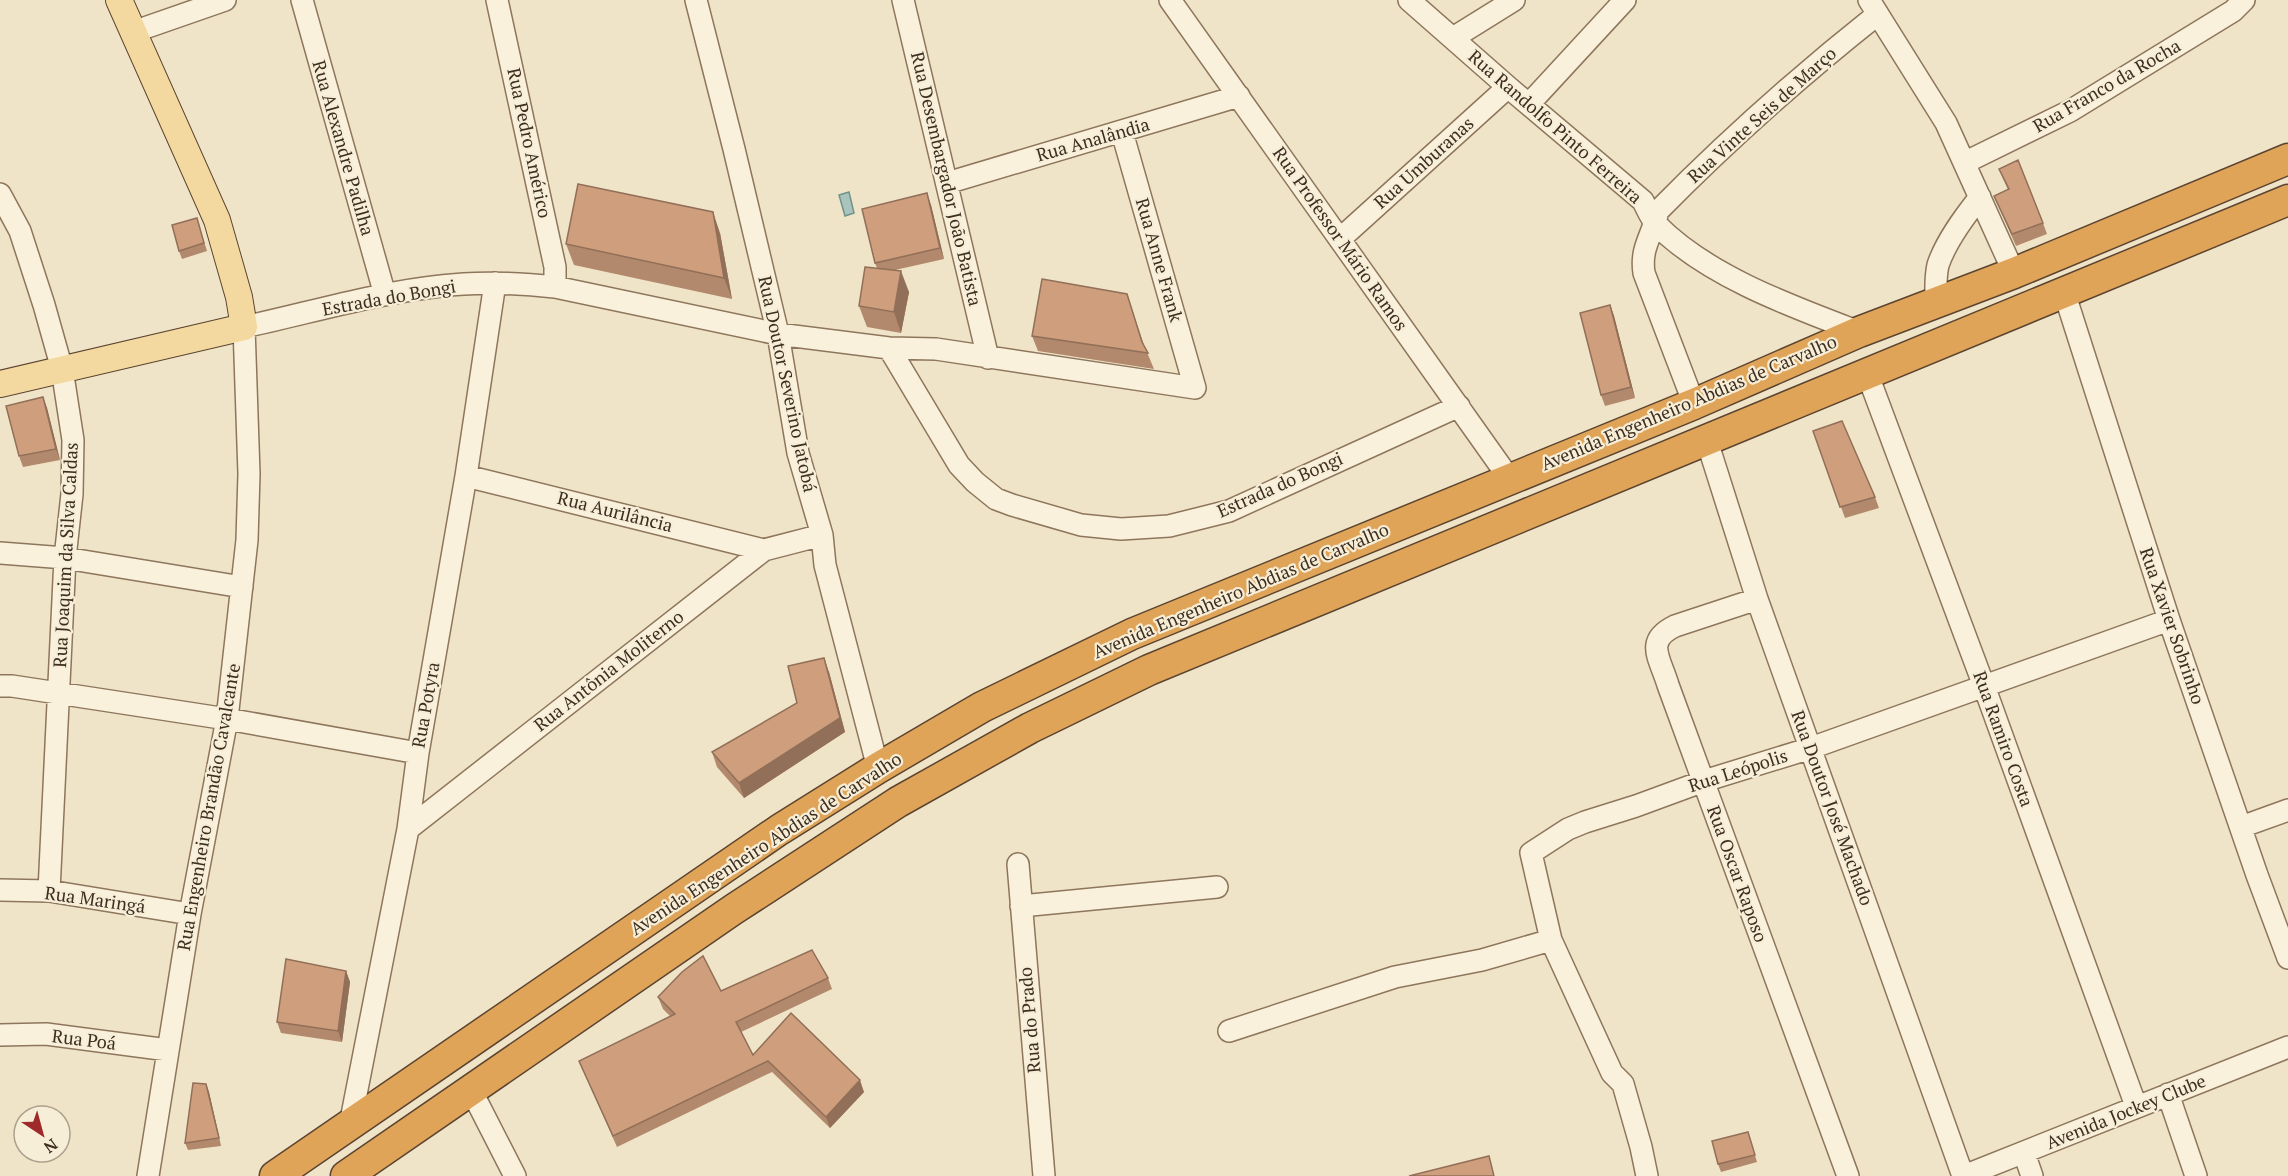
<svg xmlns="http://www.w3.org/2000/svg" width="2288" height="1176" font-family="'PT Serif',serif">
	<rect width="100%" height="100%" fill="#f0e4c8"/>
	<path fill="#a9c4bc" stroke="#6f938a" stroke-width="1.5" d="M849 192 854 213 845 216 839 195Z"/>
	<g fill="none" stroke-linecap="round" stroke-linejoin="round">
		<defs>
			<path id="minor" d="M302 0 385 295
				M497 0 555 267V287
				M696 0 734 149 778 334 798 453 822 535 825 565 878 768
				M903 0 988 358
				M1170 0 1509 478
				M1409 0 1508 87 1643 201C1647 209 1651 219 1657 225 1707 276 1793 307 1859 332
				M1869 0 1946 123 2014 273
				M133 32 225 0
				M1453 38 1514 0
				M1529 104 1625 0
				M1964 163 2070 111 2233 11 2244 0
				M947 183 1239 96
				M0 194 20 231 44 305 62 369 73 440 72 494 65 558 49 891
				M1340 239 1508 87
				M2064 292 2169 620 2257 875 2288 958
				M1936 303C1936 290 1935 278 1938 265 1946 241 1964 217 1980 197
				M889 348 959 465 975 482 996 499 1012 505 1081 525 1121 529 1169 526 1229 511 1459 406
				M1867 373 1984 686 2136 1106
				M1694 404 1644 273C1640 247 1653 235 1658 211 1727 141 1801 75 1878 14
				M1706 438 1757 599 1963 1176
				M466 476 764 550
				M0 553 65 558 242 587
				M1757 599 1675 626C1644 641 1660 658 1668 685L1848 1176
				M0 686H12L227 719 418 753
				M2241 827 2288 810
				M408 829 764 550 822 535
				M1018 864 1044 1176
				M0 890 49 891 190 914
				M1021 906 1217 887
				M1229 1031 1395 977 1482 960 1551 940
				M0 1035 46 1034 168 1050
				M471 1090 515 1176
				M2168 1094 2196 1176
				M350 1125 408 829 418 753 466 476 495 283
				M2024 1153 2032 1176
				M148 1176 190 914 227 719 247 540 249 474 244 327C309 313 375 293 441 286 479 281 517 283 555 287L778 334 889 348 936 349 1195 388 1122 132
				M1647 1176 1641 1147 1623 1084 1612 1073 1551 940 1531 853 1568 829 1585 822 1636 806 1704 781 1811 748 2169 620
				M1964 1176 2288 1047"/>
			<path id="major" d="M0 384 244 327 239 297 217 220 119 0"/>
			<path id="highway" d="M275 1176 779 830 878 768 982 707 1132 634 1694 404 1859 332 2014 273 2288 159
				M346 1176 734 909 898 802 1030 728 1149 670 2288 200"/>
		</defs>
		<use href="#minor" stroke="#8d765c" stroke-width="24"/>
		<use href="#major" stroke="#5b4430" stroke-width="28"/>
		<use href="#highway" stroke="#5b4430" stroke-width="33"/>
		<use href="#minor" stroke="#faf1dc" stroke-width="21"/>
		<use href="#major" stroke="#f3d9a0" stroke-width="26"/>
		<use href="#highway" stroke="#e0a458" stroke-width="30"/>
	</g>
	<path fill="#b2896c" d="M1999 169 2043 223 2047 234 2016 246 1994 196 2008 190Z
		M931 205 944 259 895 270 909 292 901 333 867 327 859 306 877 268 875 263Z
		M197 218 207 251 182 259 179 251Z
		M720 233 732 299 574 265 566 244Z
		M1127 294 1144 345 1154 369 1038 351 1032 336Z
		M1610 305 1614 316 1635 398 1605 406 1601 395Z
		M43 397 47 408 60 460 23 467 19 456Z
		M1813 431 1875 497 1879 508 1845 518Z
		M829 672 845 732 744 798 717 767 712 752 797 703Z
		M346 971 350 982 342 1042 281 1033 277 1022Z
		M828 978 832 989 741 1032 753 1055 864 1092 830 1128 772 1072 617 1147 579 1061 670 1016 663 1009 658 997 721 991Z
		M206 1084 209 1092 221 1146 188 1150 185 1143Z
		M1748 1132 1757 1162 1721 1172 1718 1164Z"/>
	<path fill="#916f58" d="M927 193 931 205 944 259 940 248Z
		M713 212 720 233 732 299 724 278Z
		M901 271 909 292 901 333 894 312Z
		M1610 305 1614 316 1635 398 1631 387Z
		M43 397 47 408 60 460 56 449Z
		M824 658 829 672 845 732 744 798 739 783 840 718Z
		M346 971 350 982 342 1042 338 1031Z
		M860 1080 864 1092 830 1128 826 1117Z
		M206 1084 209 1092 221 1146 219 1138Z"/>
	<path fill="#cf9f7d" stroke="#916f58" stroke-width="1.5" d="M2018 160 2043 223 2012 234 1994 196 2009 189 1999 169Z
		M578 184 713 212 724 278 566 244Z
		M927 193 940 248 875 263 862 209Z
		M197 218 204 243 179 251 172 225Z
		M865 267 901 271 894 312 859 306Z
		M1042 279 1127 294 1142 342 1148 353 1032 336Z
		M1610 305 1631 387 1601 395 1580 313Z
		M43 397 56 449 19 456 6 406Z
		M1842 421 1875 497 1840 507 1813 431Z
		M824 658 840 718 739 783 712 752 797 703 788 666Z
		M812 950 828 978 736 1022 753 1055 791 1013 860 1080 826 1117 768 1061 613 1136 579 1061 675 1014 658 997 682 972 703 956 721 991Z
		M286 959 346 971 338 1031 277 1022Z
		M193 1083 206 1084 219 1138 185 1143Z
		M1748 1132 1755 1155 1718 1164 1712 1141Z
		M1489 1156 1494 1176H1409Z"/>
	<g text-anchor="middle" stroke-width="4.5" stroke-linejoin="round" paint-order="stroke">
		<g font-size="18" fill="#3d2e20" stroke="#f7eed8">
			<text transform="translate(2107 86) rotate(-30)" y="6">Rua Franco da Rocha</text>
			<text transform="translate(1762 115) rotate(-42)" y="6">Rua Vinte Seis de Março</text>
			<text transform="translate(1555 127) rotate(41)" y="6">Rua Randolfo Pinto Ferreira</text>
			<text transform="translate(1093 140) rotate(-16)" y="6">Rua Analândia</text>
			<text transform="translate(529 143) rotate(78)" y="6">Rua Pedro Américo</text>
			<text transform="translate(343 148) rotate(74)" y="6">Rua Alexandre Padilha</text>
			<text transform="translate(1424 163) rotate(-42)" y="6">Rua Umburanas</text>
			<text transform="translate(946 179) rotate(77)" y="6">Rua Desembargador João Batista</text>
			<text transform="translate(1340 239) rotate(55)" y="6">Rua Professor Mário Ramos</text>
			<text transform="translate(1159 260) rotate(74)" y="6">Rua Anne Frank</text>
			<text transform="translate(389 298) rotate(-10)" y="6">Estrada do Bongi</text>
			<text transform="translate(787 384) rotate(78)" y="6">Rua Doutor Severino Jatobá</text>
			<text transform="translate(1689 403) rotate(-23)" y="6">Avenida Engenheiro Abdias de Carvalho</text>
			<text transform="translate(1280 485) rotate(-24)" y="6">Estrada do Bongi</text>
			<text transform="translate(615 512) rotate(14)" y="6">Rua Aurilância</text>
			<text transform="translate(66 555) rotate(-87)" y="6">Rua Joaquim da Silva Caldas</text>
			<text transform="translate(1241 591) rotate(-23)" y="6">Avenida Engenheiro Abdias de Carvalho</text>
			<text transform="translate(2172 626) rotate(71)" y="6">Rua Xavier Sobrinho</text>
			<text transform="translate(609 671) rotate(-38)" y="6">Rua Antônia Moliterno</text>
			<text transform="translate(426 705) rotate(-80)" y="6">Rua Potyra</text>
			<text transform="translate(2003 739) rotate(70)" y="6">Rua Ramiro Costa</text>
			<text transform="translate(1738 771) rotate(-18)" y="6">Rua Leópolis</text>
			<text transform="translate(209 807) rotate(-80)" y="6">Rua Engenheiro Brandão Cavalcante</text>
			<text transform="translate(1832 808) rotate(70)" y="6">Rua Doutor José Machado</text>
			<text transform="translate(766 844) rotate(-33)" y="6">Avenida Engenheiro Abdias de Carvalho</text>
			<text transform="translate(1737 874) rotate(70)" y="6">Rua Oscar Raposo</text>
			<text transform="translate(95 900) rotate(8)" y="6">Rua Maringá</text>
			<text transform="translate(1030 1020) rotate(-95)" y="6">Rua do Prado</text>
			<text transform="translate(84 1040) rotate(7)" y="6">Rua Poá</text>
			<text transform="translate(2126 1112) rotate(-22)" y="6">Avenida Jockey Clube</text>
		</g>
	</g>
	<g transform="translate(42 1134) rotate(144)"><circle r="28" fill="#f7eed8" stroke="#ada18e" stroke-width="1.5"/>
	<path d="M0-4.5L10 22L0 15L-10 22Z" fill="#9e2a2b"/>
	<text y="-9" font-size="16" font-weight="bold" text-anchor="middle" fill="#3d2e20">N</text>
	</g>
</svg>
